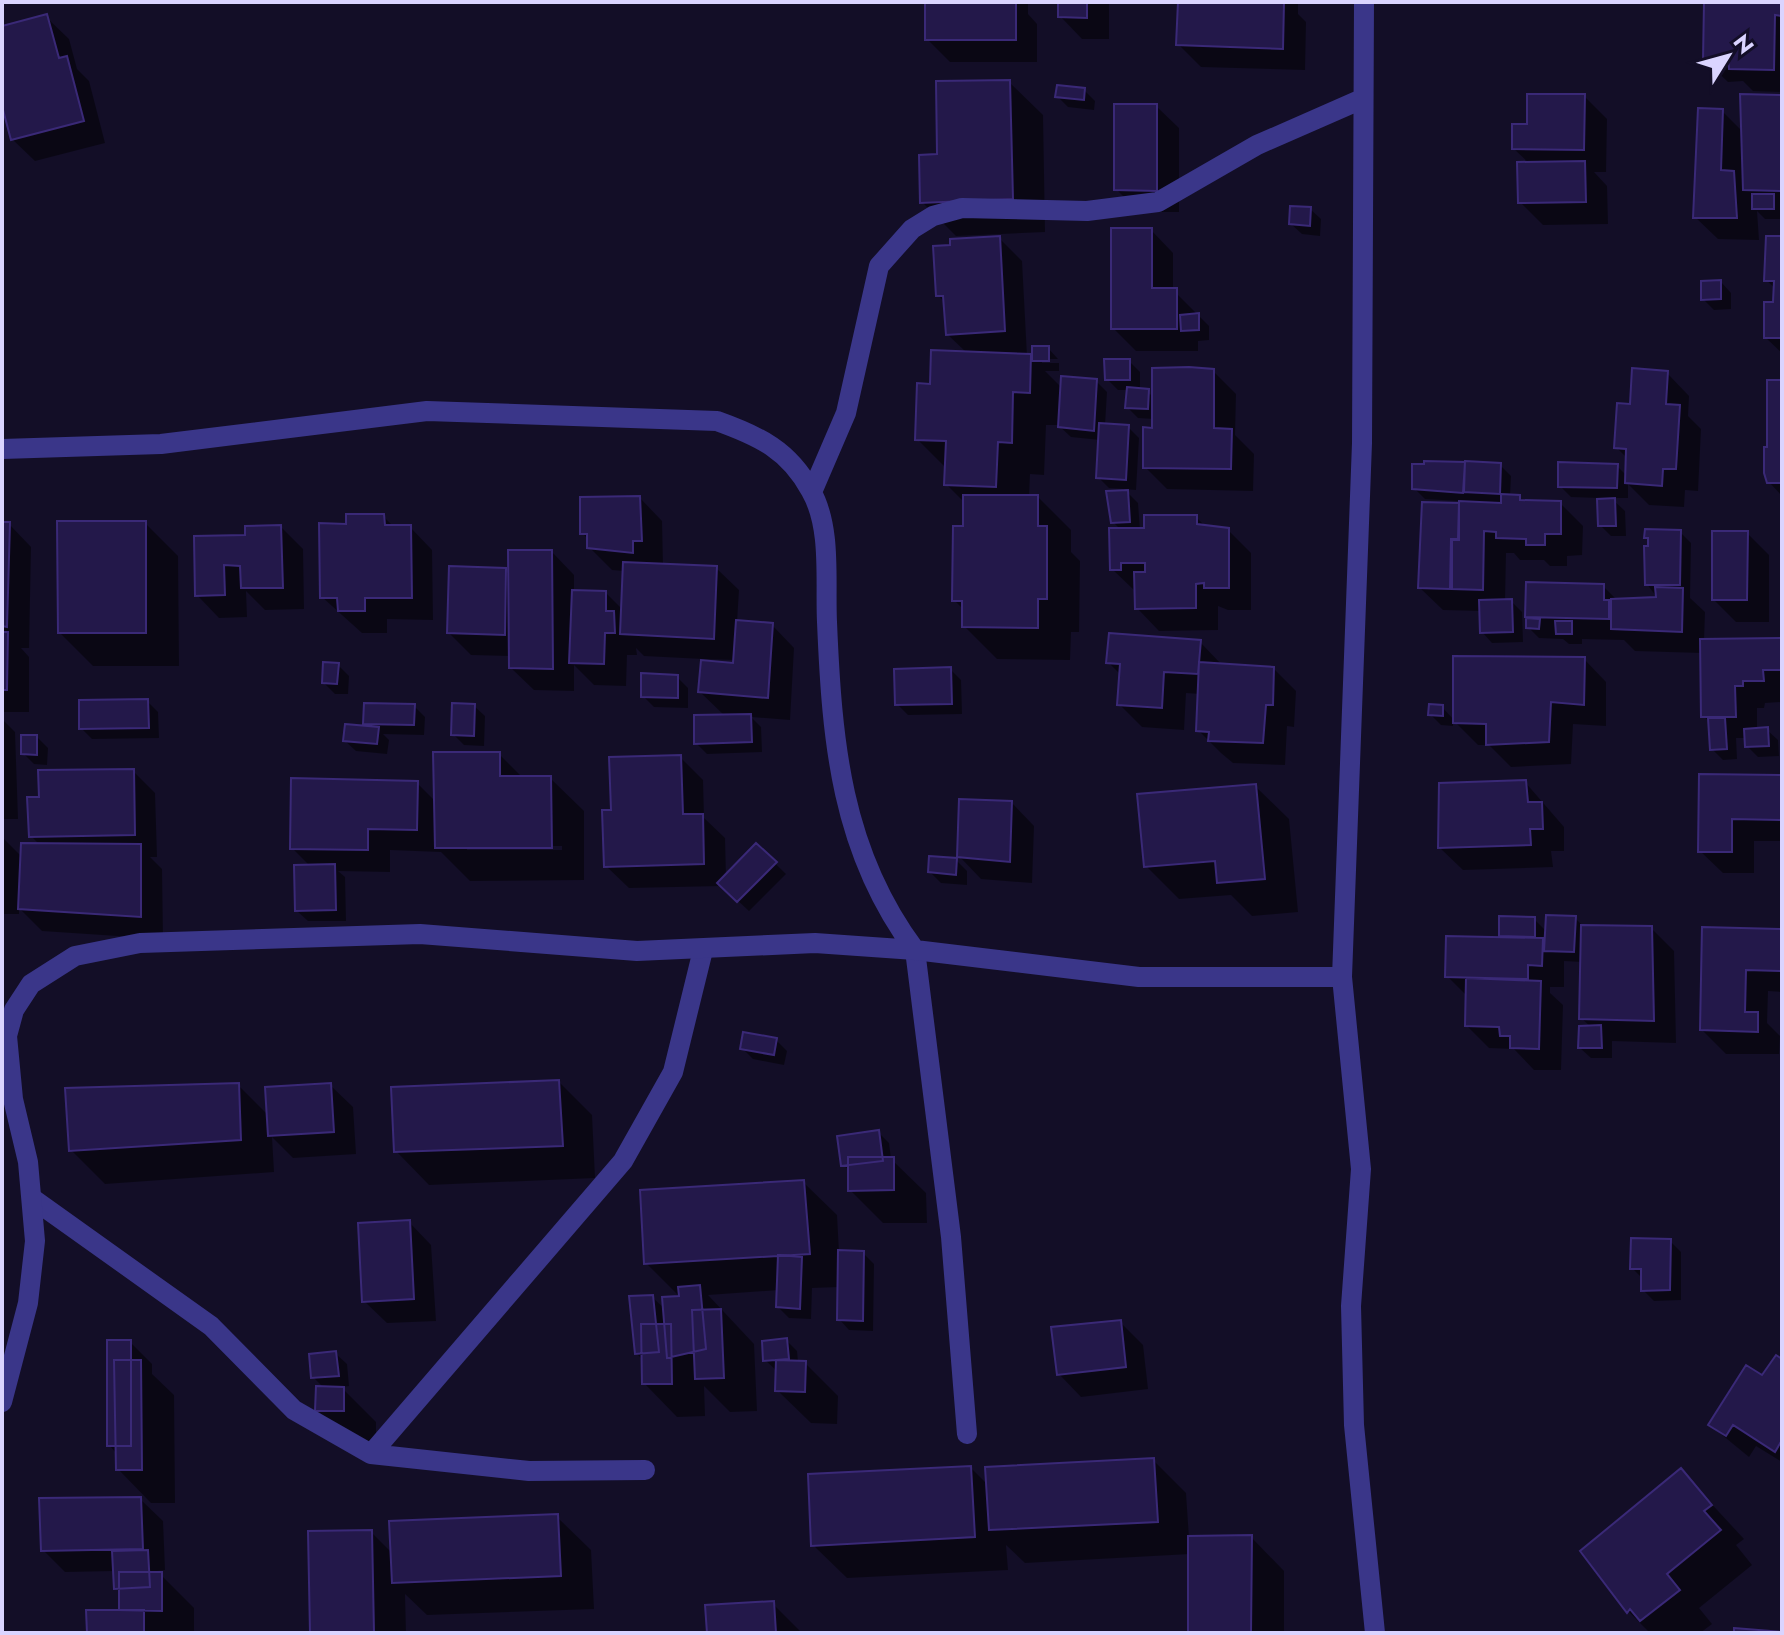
<svg xmlns="http://www.w3.org/2000/svg" width="1784" height="1635" font-family="Jost,sans-serif">
	<rect width="100%" height="100%" fill="#130e27"/>
	<path fill="#0007" fill-rule="evenodd" d="M927 2H1028V14L1037 24V62H950L927 39Z
		M1060 2H1109V39H1082L1060 16Z
		M1180 2H1298V14L1306 22 1305 70 1201 67 1178 44Z
		M1706 2H1782V92L1753 91 1743 81 1728 82 1705 60Z
		M46 17 69 39 77 69 89 81 105 143 35 161 12 139 2 98V28Z
		M1009 82 1043 115 1045 232 956 236 922 202 939 156Z
		M1084 90 1095 101 1094 110 1068 107 1057 96Z
		M1584 96 1607 119 1606 172H1594L1607 186 1608 224 1543 225 1520 202 1530 164 1514 149 1529 126Z
		M1782 97V219H1765L1757 211 1759 240 1718 239 1695 217 1722 111 1743 132Z
		M1156 106 1179 128V212H1139L1116 189Z
		M1310 209 1321 219 1320 236 1302 234 1291 224Z
		M1151 230 1173 253V290L1209 326V340L1198 341V351H1136L1113 328Z
		M999 238 1022 261 1027 356 1034 360 1048 348 1058 359H1042V363H1059V371H1045L1062 388 1096 381 1107 392 1105 425 1128 427 1139 438 1136 490 1124 489 1138 503 1140 530 1196 517 1206 527 1228 530 1251 553V610H1228L1218 606V630L1159 631 1137 608 1135 591 1112 569 1121 530 1113 522 1123 489 1109 488 1098 477 1100 440 1071 437 1058 425H1046L1044 475 1030 474 1029 497H1038L1071 530V552L1080 561 1079 632H1071L1070 660 997 659 964 626V610L954 600 965 503 946 484 947 469 917 439 932 386 967 353 947 334 945 303 938 295Z
		M1782 239V353L1766 338 1776 289 1766 280Z
		M1721 282 1731 293V309L1714 310 1703 299Z
		M1129 361 1140 372V390L1154 396 1213 371 1236 394 1235 435 1254 454 1253 491 1167 489 1145 467 1154 419 1138 418 1127 407 1129 390H1118L1107 379Z
		M1667 373 1689 396 1688 416 1701 429 1698 491 1685 490 1684 507 1649 505 1628 484V498H1611L1625 511 1626 536H1611L1600 525 1599 498 1571 497 1560 486 1617 466 1627 476 1628 459 1617 448 1632 406Z
		M1782 382V496L1769 482V449Z
		M1500 465 1511 476 1510 496 1519 497 1524 502 1560 503 1583 526 1582 555 1567 556V566H1550L1544 560H1520L1514 553H1506L1505 601H1511L1522 612 1523 642 1492 643 1482 632 1481 611 1443 610 1420 588 1424 504H1459V501L1425 499 1414 488V466Z
		M640 498 662 521 663 566 716 568 739 590 737 622 772 625 794 648 790 720 751 717 761 727 762 752 707 754 696 743 725 716 700 692 703 659 644 656 636 648 637 655H627L626 686 594 685 574 665V691L534 690 511 668V656L471 655 449 633 505 570 510 575 552 552 574 575V592L606 593 623 610 624 571 612 570 589 547V540L582 533ZM703 659 736 660 735 665 703 662Z
		M383 516 394 527H410L432 550 433 620 387 619V633H362L322 597 348 526Z
		M145 523 178 556 179 666H93L60 633Z
		M2 524H9L31 547 29 648H21L29 657V712H2Z
		M281 527 303 549 304 609 265 610 246 591 247 617 219 618 197 595 247 536Z
		M1680 532 1691 543 1690 598 1705 612 1704 641 1782 640V702L1765 703 1764 708H1757V730H1767L1778 740 1779 756 1758 757 1747 746V738H1736L1737 759 1723 760 1712 749 1711 723 1703 716 1702 653 1635 651 1624 640 1582 639V644H1569L1563 639 1539 638 1528 627 1532 620 1527 616 1603 586 1618 601 1658 599 1647 584 1650 541 1646 538Z
		M1747 533 1769 555V622H1736L1714 600Z
		M1200 642 1223 666 1273 668 1296 691 1294 727 1287 726 1285 765 1233 763 1221 753 1198 730 1200 694 1186 693 1184 730 1142 727 1119 704 1121 675 1108 662Z
		M1584 659 1606 682V726L1573 724 1571 764 1511 767 1489 745H1478L1453 720V726L1441 725 1430 714 1442 707 1455 721Z
		M338 665 349 676 348 694H335L324 683Z
		M950 669 961 680 962 714 908 715 897 704Z
		M677 677 688 688V708L654 707 643 696Z
		M147 701 158 712 159 738 92 739 81 728Z
		M414 706 425 717 424 735 383 734 389 740 387 754 356 751 345 741 370 728 365 723Z
		M474 706 485 716 484 746 464 745 453 734Z
		M2 719 15 732 18 819H2Z
		M37 737 48 748 47 765 34 764 23 753Z
		M499 754 523 778H550L584 811V880L470 881 441 852 390 850V872L338 871 345 877 346 921H308L297 911 311 867 292 848 417 783 436 802ZM467 846H562V850H467Z
		M680 757 703 780 704 818 725 838 726 877 756 845 786 874 749 911 722 886 629 888 606 866 613 812Z
		M133 771 155 793 157 857H150L162 869 163 939 42 931 19 908V914H2V837L22 857 40 845 31 836 41 799Z
		M1701 776 1782 778V841H1754V873H1723L1700 851Z
		M1525 782 1564 827V851H1551L1553 867 1463 870 1440 848Z
		M1255 786 1289 819 1298 912 1252 916 1231 895 1179 899 1146 866Z
		M1012 803 1034 826 1032 883 981 879 959 856Z
		M956 860 967 871V885L941 883 930 872Z
		M1575 918 1584 927 1651 928 1674 951 1676 1043 1612 1041V1058H1591L1580 1048 1591 1027 1581 1018 1582 962 1564 961V987H1550V993L1563 1005 1561 1070H1534L1514 1049 1489 1048 1467 1026 1468 997 1447 976 1505 939 1501 935 1534 919 1547 932Z
		M1704 929 1782 931V992L1768 991 1767 1023 1780 1036 1779 1054H1726L1703 1031Z
		M776 1040 787 1051 784 1065 753 1059 742 1048Z
		M559 1082 592 1115 595 1178 429 1185 396 1151Z
		M238 1085 269 1116 330 1085 353 1107 356 1154 293 1158 272 1137 274 1172 105 1184 71 1150Z
		M878 1132 889 1143 891 1159 926 1193 927 1223H883L850 1190V1171L843 1165Z
		M803 1182 837 1215 839 1252 863 1253 874 1264 873 1331 849 1330 839 1319V1287L812 1288 811 1319 789 1318 778 1307 779 1290 708 1295 754 1344 757 1411 730 1412 704 1386 705 1416 677 1417 644 1383 643 1360 636 1353 652 1297 665 1309 681 1298 646 1263Z
		M409 1222 431 1245 436 1321 387 1323 364 1301Z
		M1670 1241 1681 1252V1300L1654 1301 1643 1290V1279L1632 1268Z
		M1120 1322 1143 1345 1148 1389 1081 1397 1059 1374Z
		M786 1340 797 1351 798 1362 805 1363 838 1396 837 1424 811 1423 777 1390 778 1372 765 1360Z
		M130 1342 152 1364V1374L174 1395 175 1503H151L118 1469 117 1454 109 1445Z
		M336 1354 347 1364 349 1386 341 1387 376 1422V1443L351 1444 317 1410 324 1388 313 1377Z
		M1782 1361V1462L1756 1446 1749 1457 1710 1425Z
		M1153 1460 1186 1493 1189 1538 1251 1537 1284 1571V1633H1190V1554L1025 1563 1006 1545 1008 1570 847 1578 813 1545 971 1468 989 1486Z
		M1681 1471 1744 1539 1736 1545 1752 1565 1699 1608 1712 1624 1700 1633H1650L1628 1611Z
		M140 1499 163 1521 165 1570 157 1571 194 1608V1633H89L124 1612 121 1593 116 1588 115 1571 65 1572 43 1550Z
		M557 1517 591 1550 594 1609 427 1615 405 1594 406 1633H312L371 1532 392 1553Z
		M773 1604 802 1633H709Z"/>
	<path fill="#23184a" stroke="#3a2977" stroke-width="2" d="M925 2H1016V40H925Z
		M1058 2H1087V18L1058 17Z
		M1178 2H1284L1283 49 1176 45Z
		M1704 2H1782V16L1775 15 1774 70 1729 69 1728 59 1703 61Z
		M47 14 59 58 67 56 84 121 11 140 2 106V26Z
		M1010 80 1013 199 920 203 919 155 937 154 936 81Z
		M1057 85 1085 88 1084 100 1055 97Z
		M1527 94H1585L1584 150 1512 149V124H1527Z
		M1740 94 1782 95V191L1743 190Z
		M1114 104H1157V191L1114 190Z
		M1698 108 1723 109 1721 170 1734 171 1737 218H1693Z
		M1585 161 1586 202 1518 203 1517 162Z
		M1752 194H1774V209H1752Z
		M1290 206 1311 207 1310 226 1289 224Z
		M1111 228H1152V288H1177V329H1111Z
		M1000 236 1005 331 946 335 943 296H936L933 246 950 245V239Z
		M1766 236H1782V338H1764V302H1773L1774 281H1764Z
		M1721 280V299L1701 300V281Z
		M1199 313V330L1181 331 1180 315Z
		M1032 346H1049V361H1032Z
		M931 350 1031 354 1030 393 1013 392 1012 443 998 442 996 487 944 485 946 441 915 440 917 383 930 384Z
		M1104 359H1130V380H1105Z
		M1189 367 1214 369V428L1232 429 1231 469 1143 468V427L1152 428V368Z
		M1632 368 1668 371 1666 404 1680 405 1676 469H1663L1662 486 1625 483 1626 449 1614 448 1617 403 1630 404Z
		M1061 376 1097 379 1094 431 1058 427Z
		M1767 380H1782V483H1767L1764 473V447H1767Z
		M1127 387 1149 389 1148 409 1125 408Z
		M1099 423 1129 425 1126 480 1096 478Z
		M1424 461 1465 462 1463 493 1412 489V464H1424Z
		M1465 461 1501 463 1500 494 1464 492Z
		M1558 462 1618 464 1617 488 1558 487Z
		M1128 490 1130 522 1111 523 1106 491Z
		M1501 494 1520 495V500L1561 501V534H1545V545H1526V539L1496 538V532L1484 531 1483 590 1452 589V540H1459V501L1501 503Z
		M963 495H1038V526H1047V599H1038V628L962 627V601H952L953 526H963Z
		M640 496 642 541H633V553L587 548V534H580V497Z
		M1615 498 1616 526H1598L1597 499Z
		M1422 502 1459 503 1458 539H1451L1450 589 1418 588Z
		M346 514H384L385 525H411L412 598H365V611H338L337 598H320L319 523 346 524Z
		M1144 515H1197V524L1229 528V588H1204V583L1196 584V608L1135 609 1134 572H1145V563H1121V570H1110L1109 528H1144Z
		M57 521H146V633H58Z
		M2 522H10L7 627 2 626Z
		M281 525 283 588H241L240 566 224 565 225 595 195 596 194 536 245 535V526Z
		M1645 529 1681 530 1680 585H1645L1644 546H1648V538H1644Z
		M1712 531H1748L1747 600H1712Z
		M508 550H552L553 669 509 668Z
		M623 562 717 566 714 639 620 634Z
		M449 566 506 568 505 635 447 633Z
		M1526 582 1604 584V600H1609V619L1525 617Z
		M1655 587 1683 588 1682 632 1611 629V599L1656 597Z
		M572 590 606 591V611H614L615 633H605L604 664 569 663Z
		M1512 599 1513 632 1480 633 1479 600Z
		M1526 618 1540 619 1539 629 1526 628Z
		M736 620 773 623 768 698 698 692 701 660 733 663Z
		M1555 621H1572V634H1556Z
		M2 632H8L7 690H2Z
		M1109 633 1201 640 1198 674 1164 672 1162 708 1117 705 1120 664 1106 663Z
		M1782 638V670H1763L1764 681H1743V686H1735L1736 717H1701L1700 639Z
		M1453 656 1585 657 1584 705 1551 702 1549 742 1486 745V724L1453 723Z
		M323 662 339 663 337 684 322 683Z
		M1199 662 1274 667 1273 705H1266L1263 743 1208 741 1209 732 1196 731Z
		M951 667 952 704 895 705 894 669Z
		M641 673 678 675V698L641 697Z
		M148 699 149 728 79 729V700Z
		M364 703 415 704 414 725 363 724Z
		M452 703 475 704 474 736 451 735Z
		M1429 704 1443 705V716L1428 715Z
		M751 714 752 742 694 744V715Z
		M1708 718H1725L1727 749 1710 750Z
		M345 724 379 727 377 744 343 741Z
		M1768 727 1769 746 1745 747 1744 729Z
		M21 735H37V755L21 754Z
		M433 752H500V776H551L552 848H435Z
		M681 755 683 814H703L704 864 604 867 602 810H611L609 757Z
		M134 769 135 835 29 837 27 797H39L38 770Z
		M1699 774 1782 775 1781 820 1732 819V852H1698Z
		M291 778 418 781 417 830 368 829V850L290 849Z
		M1526 780 1528 802H1542L1543 829H1530L1531 845 1438 848 1439 783Z
		M1256 784 1265 879 1217 883 1215 861 1144 867 1137 794Z
		M959 799 1012 801 1010 862 957 857Z
		M21 843 141 844V917L18 909Z
		M756 843 777 862 737 902 717 883Z
		M929 856 957 858 956 875 928 872Z
		M335 864 336 910 295 911 294 865Z
		M1546 915 1576 916 1574 952 1544 951Z
		M1499 916 1535 917V937L1499 936Z
		M1581 925 1652 926 1654 1021 1579 1019Z
		M1702 927 1782 929V971L1746 970 1745 1012H1758V1032L1700 1030Z
		M1446 936 1543 938 1542 966 1528 965V979L1445 977Z
		M1466 978 1541 981 1539 1049 1510 1048V1036H1500L1499 1027 1465 1026Z
		M1601 1025 1602 1048H1578L1579 1026Z
		M743 1032 777 1038 774 1055 740 1049Z
		M559 1080 563 1146 394 1152 391 1087Z
		M239 1083 241 1140 69 1151 65 1088Z
		M331 1083 334 1132 268 1136 265 1087Z
		M879 1130 883 1161 841 1166 837 1136Z
		M848 1157H894V1190L848 1191Z
		M804 1180 810 1254 644 1264 640 1190Z
		M410 1220 414 1299 362 1302 358 1223Z
		M1631 1238 1671 1239 1670 1290 1641 1291V1269H1630Z
		M838 1250 864 1251 863 1321 837 1320Z
		M778 1255 802 1257 800 1309 776 1307Z
		M700 1285 706 1349 667 1358 662 1297 679 1296 678 1287Z
		M653 1295 659 1352 635 1354 629 1296Z
		M721 1309 724 1378 695 1379 692 1310Z
		M1121 1320 1126 1367 1057 1375 1051 1327Z
		M641 1324H671L672 1384H642Z
		M787 1338 789 1359 763 1361 762 1341Z
		M107 1340H131V1446H107Z
		M336 1351 339 1376 311 1378 309 1354Z
		M1776 1355 1782 1359V1440L1775 1452 1733 1425 1726 1436 1708 1425 1746 1365 1762 1375Z
		M114 1360H141L142 1470H116Z
		M776 1360 806 1361 805 1392 775 1391Z
		M316 1386 344 1387V1411H315Z
		M1154 1458 1158 1522 989 1530 985 1467Z
		M971 1466 975 1537 811 1546 808 1474Z
		M1681 1468 1712 1505 1704 1511 1721 1530 1667 1574 1680 1590 1640 1621 1630 1609 1627 1613 1580 1551Z
		M141 1497 143 1549 41 1551 39 1498Z
		M558 1514 561 1576 392 1583 389 1521Z
		M372 1530 374 1633H310L308 1531Z
		M1252 1535 1251 1633H1188V1536Z
		M148 1550 150 1587 114 1589 112 1551Z
		M119 1572H162V1611L119 1610Z
		M774 1601 776 1633H707L705 1605Z
		M86 1610H144V1633H87Z
		M1734 1628 1782 1632V1633H1734Z"/>
	<g fill="none" stroke-linecap="round" stroke-linejoin="round">
		<path stroke="#3a3689" stroke-width="20" d="M915 950 951 1237 967 1434
			M33 1199 211 1326 294 1410 371 1454 529 1471 645 1470
			M371 1454 623 1161 673 1072 703 950"/>
		<path stroke="#3a3689" stroke-width="20" d="M1364 2 1362 443 1342 977 1361 1169 1351 1306 1354 1425 1375 1633
			M2 449 161 444 427 411 717 421C759 436 789 450 811 491 832 528 825 581 827 622 832 742 841 851 915 950
			M812 492 846 413 879 266 912 229 933 216 962 208 1087 211 1158 202 1257 145 1362 99
			M2 1402 28 1303 35 1241 28 1162 13 1099 7 1036 14 1010 31 984 75 956 140 943 420 934 637 951 815 943 915 950 1139 977H1342"/>
	</g>
	<rect width="1784" height="1635" fill="none" stroke="#dad4ff" stroke-width="8"/>
	<g transform="translate(1728 56) rotate(53)" stroke="#130e27" stroke-width="6" paint-order="stroke">
	<path d="M0-6L14 30L0 20L-14 30Z" fill="#dad4ff"/>
	<text y="-12" font-size="22" font-weight="bold" text-anchor="middle" fill="#dad4ff">N</text>
	</g>
</svg>
